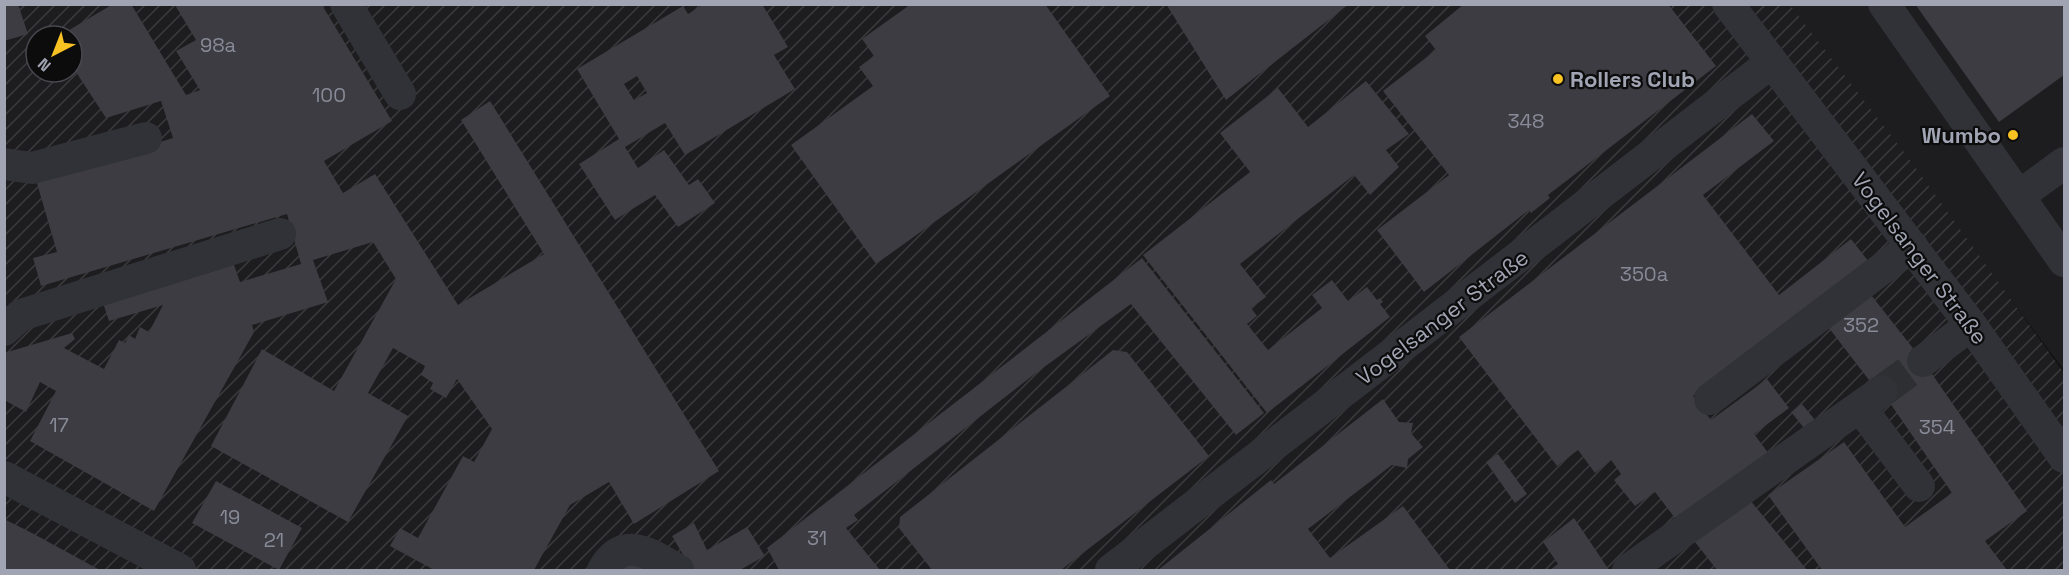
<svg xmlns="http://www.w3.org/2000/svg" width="2069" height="575" font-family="'Space Grotesk',sans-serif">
	<defs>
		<pattern id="industrial-furrows" width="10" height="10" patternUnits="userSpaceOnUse" patternTransform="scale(1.5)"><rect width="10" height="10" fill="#1d1d1f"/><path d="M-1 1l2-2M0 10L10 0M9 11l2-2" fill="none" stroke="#3b3b3d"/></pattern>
	</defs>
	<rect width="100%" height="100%" fill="#111112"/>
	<path fill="#1d1d1f" d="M1788 5H2064V370Z"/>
	<path fill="url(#industrial-furrows)" fill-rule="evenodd" d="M4 5H1790L1910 160 2064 373V570H5ZM36 36H72V72H36Z"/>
	<path fill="#3c3c42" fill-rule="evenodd" d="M4 4H18L28 34 4 41Z
		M113 4H131L186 95 200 90 176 51 196 40 175 5H322L392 121 324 161 343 193 375 174 458 305 544 254 461 120 490 101 719 471 634 524 609 482 570 505 534 570H434L390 546 400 528 418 538 463 456 474 462 492 429 457 379 446 398 430 389 433 383 421 375 425 366 393 348 368 393 408 416 348 522 211 446 262 349 334 391 396 279 373 242 313 260 328 302 252 325 254 332 154 511 30 441 56 391 40 382 26 412 4 400V353L72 333 75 339 64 348 104 369 119 340 125 343 129 335 135 339 140 327 149 332 163 305 109 321 102 300 233 262 240 282 301 264 287 214 41 286 33 258 57 252 36 180 173 138 161 101 106 118 72 66V36H59Z
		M704 4H762L788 47 774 55 795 89 685 155 665 123 625 147 638 168 664 150 689 185 698 179 715 203 678 227 655 195 615 220 579 164 619 139 577 69 683 6 688 14ZM637 76 647 93 634 100 624 84Z
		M911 4H1045L1110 96 876 264 791 145 873 86 859 67 874 56 862 39Z
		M1166 4H1349L1226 100Z
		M1464 4H1668L1716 66 1548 195 1550 198 1531 213 1529 210 1424 292 1377 230 1449 175 1383 91 1436 50 1425 36Z
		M1915 4H2061L2064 9V75L1999 122Z
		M1366 81 1409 134 1386 150 1399 167 1370 195 1354 175 1240 264 1266 297 1251 308 1257 316 1247 324 1268 350 1322 308 1312 295 1332 280 1348 301 1367 287 1377 300 1380 298 1383 302 1380 304 1390 317 1267 413 1143 255 1250 172 1220 133 1278 88 1308 127Z
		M1752 114 1774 141 1703 195 1779 295 1851 239 1869 262 1693 396 1711 420 1767 379 1789 408 1754 434 1772 458 1678 522 1655 492 1635 506 1614 480 1621 474 1611 460 1595 473 1578 450 1557 466 1459 337Z
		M1142 258 1264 413 1236 435 1131 304 1036 373 854 515 858 520 846 528 880 570H779L767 548Z
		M1868 291 1923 361 2027 511 1985 541 2007 570H1822L1768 495 1844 442 1905 527 1952 493 1872 377 1869 380 1825 323Z
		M1113 350 1127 352 1209 456 1061 570H932L899 528 900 517Z
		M1383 399 1399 422 1413 423 1411 433 1423 447 1408 459 1407 468 1392 465 1308 529 1330 558 1403 506 1450 570H1158L1271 480 1274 484Z
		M1802 404 1815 420 1804 428 1791 412Z
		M1498 454 1527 494 1515 503 1486 462Z
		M216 481 302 528 279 570 192 523Z
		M1746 495 1807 570H1717L1691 537Z
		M1574 518 1597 552 1609 570H1550L1558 564 1543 542Z
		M4 519 32 533 100 570H4Z
		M694 523 707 550 747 527 765 556 740 570H692L672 536Z
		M638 560 656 570H620Z"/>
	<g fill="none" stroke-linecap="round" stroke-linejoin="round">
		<path stroke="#2e2f32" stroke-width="32" stroke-dasharray="32 16" stroke-linecap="butt" d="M1882 391 1923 361"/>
		<path stroke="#313237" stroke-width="32" d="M346 4 400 94
			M1728 4 1971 325 2064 457
			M1884 4 2064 261
			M4 164 32 168 146 138
			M2019 196 2064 163
			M4 330 21 315 280 234
			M1923 361 1971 325
			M1710 399 1912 246
			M1860 407 1919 486
			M4 477 180 570
			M603 570C624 533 651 555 678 570
			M1111 570 1772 62
			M1628 570 1882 391"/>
	</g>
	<g fill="#f8c223" stroke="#0c0c0d" stroke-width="2">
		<circle cx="1558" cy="79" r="6"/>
		<circle cx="2013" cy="135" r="6"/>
	</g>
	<g text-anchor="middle" stroke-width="4.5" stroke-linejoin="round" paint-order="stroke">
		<g font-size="20" fill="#888b97">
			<text x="218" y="52">98a</text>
			<text x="329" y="102">100</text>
			<text x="1526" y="128">348</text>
			<text x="1644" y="281">350a</text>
			<text x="1861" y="332">352</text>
			<text x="59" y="432">17</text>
			<text x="1937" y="434">354</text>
			<text x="230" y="524">19</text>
			<text x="817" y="545">31</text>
			<text x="274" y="547">21</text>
		</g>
		<g font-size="22" font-weight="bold" fill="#a1a5b3" stroke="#0c0c0d" text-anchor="start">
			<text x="1570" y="87">Rollers Club</text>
			<text x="2001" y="143" text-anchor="end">Wumbo</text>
		</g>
		<g font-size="22" fill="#a1a5b3" stroke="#0c0c0d">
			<text transform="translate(1920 258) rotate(53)" y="8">Vogelsanger Straße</text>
			<text transform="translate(1442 317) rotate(-37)" y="8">Vogelsanger Straße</text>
		</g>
	</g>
	<rect width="2069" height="575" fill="none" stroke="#a1a5b3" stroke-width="12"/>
	<g transform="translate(54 54) rotate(222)"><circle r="28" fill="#0c0c0d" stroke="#48494f" stroke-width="1.5"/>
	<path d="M0-4.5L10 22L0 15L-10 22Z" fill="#f8c223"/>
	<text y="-9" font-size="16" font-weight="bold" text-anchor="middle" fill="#a1a5b3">N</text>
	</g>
</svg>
